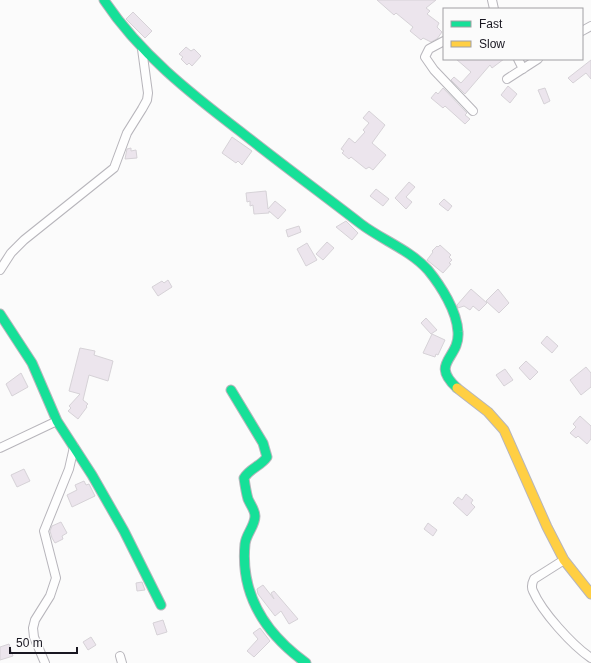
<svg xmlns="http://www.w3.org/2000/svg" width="591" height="663" font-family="Arial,sans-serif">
	<rect width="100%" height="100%" fill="#fbfbfb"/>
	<path fill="#ece5ed" stroke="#d6d2d7" d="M377 0H436L426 8 430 11 427 14 439 23 437 27 442 32 437 39 431 42 423 38 421 40 410 31 413 27 396 13 394 15Z
		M133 12 152 31 145 38 126 19Z
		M186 47 191 51 194 49 201 56 192 66 189 63 187 65 181 59 183 57 179 54Z
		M456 59H504L492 68 490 65 465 94 451 80 454 77 461 83 471 72Z
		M591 60V79L586 73 573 83 568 78Z
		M508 86 517 94 510 103 501 95Z
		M443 88 467 113 465 115 470 119 465 124 445 106 443 108 431 98 436 92 438 94Z
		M545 88 550 101 544 104 538 90Z
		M369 111 385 125 372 143 386 155 373 170 369 167 366 169 351 157 349 159 342 153 344 151 341 149 349 138 355 143 365 132 363 130 369 123 363 118Z
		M232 137 252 151 242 165 238 161 236 163 222 153Z
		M131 148V151L136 150 137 158 125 159 127 149Z
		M409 182 415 187 406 197 412 202 406 209 395 198Z
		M376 189 389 199 383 206 370 196Z
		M266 191 268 209 275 201 286 210 278 219 269 211V213L254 214 253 205 250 206V201L247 202 246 193Z
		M444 199 452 206 448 211 439 204Z
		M346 221 358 233 352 240 336 227Z
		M299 226 301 232 288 237 286 230Z
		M327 242 334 248 323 260 316 254Z
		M307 243 317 260 306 266 297 249Z
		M440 245 451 255 449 257 452 260 449 263 451 264 443 273 427 260 433 252 432 251 437 246 438 247Z
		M168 280 172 287 158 296 152 287 162 281 164 283Z
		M471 289 487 303 479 311 473 306 470 310 464 306 458 308 457 305Z
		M498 289 509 303 499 313 486 301Z
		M426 318 437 330 431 334 421 323Z
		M432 334 445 340 438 355 436 354 435 357 423 353Z
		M547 336 558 346 552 353 541 343Z
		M80 348 95 351 94 355 113 361 108 381 89 375 83 400 88 404 86 406 87 407 78 419 68 411 71 408 69 406 80 394 69 391Z
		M526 361 538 372 530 380 519 368Z
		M586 367 591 373V387L581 395 570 380Z
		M505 369 513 380 504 386 496 375Z
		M21 373 28 387 12 396 6 384Z
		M580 416 591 426V439L587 444 578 436 576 438 570 433 576 427 573 424Z
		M24 469 30 481 17 487 11 475Z
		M84 481 86 485 89 484 95 496 72 507 67 495 77 490 75 485Z
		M466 494 473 500 471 503 475 507 467 516 453 503 458 497 462 500Z
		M61 522 67 533 62 536 63 539 55 543 52 538 50 531 52 526Z
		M428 523 437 530 433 536 424 529Z
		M142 582 145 590 137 591 136 583Z
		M263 585 274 599 271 593 274 591 298 619 289 624 281 611 275 616 258 594 257 589Z
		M163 620 167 632 157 635 153 623Z
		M260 628 270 641 254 657 247 651 258 639 253 633Z
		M91 637 96 645 88 650 83 642Z
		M9 644 13 656 0 660V647Z"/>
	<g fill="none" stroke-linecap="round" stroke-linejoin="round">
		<defs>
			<path id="street" d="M492 0 494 9
				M582 31 591 26
				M444 41 429 49 425 57 434 70 473 111
				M518 59 523 69
				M507 79 538 59
				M0 270 11 253 24 240 114 168 127 133 142 109 147 100 148 93 142 49
				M0 448 57 421
				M564 560 534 579C532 583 531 587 533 591 542 612 572 645 591 658
				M120 656 122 663
				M45 663 34 637 33 628 35 620 50 596 56 578 44 531 69 469 74 447"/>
			<path id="fast" d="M104 0C139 53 190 93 241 132 280 163 321 193 361 224 382 240 410 250 428 270 441 286 457 311 458 332 460 359 429 362 457 388
				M0 314 32 363 57 421 92 475 124 531 161 605
				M231 390 263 443 267 457C261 466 250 468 244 478 245 485 246 492 248 499 250 504 255 510 255 516 255 526 246 534 245 544 240 596 266 634 306 663"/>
			<path id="slow" d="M457 388 488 412 504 430 547 527 564 560 591 594"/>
		</defs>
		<use href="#street" stroke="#b7b5bb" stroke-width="10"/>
		<use href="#fast" stroke="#b7b5bb" stroke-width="11"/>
		<use href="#slow" stroke="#b7b5bb" stroke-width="11"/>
		<use href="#street" stroke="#fefefe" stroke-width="8"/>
		<use href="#fast" stroke="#16e098" stroke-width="9"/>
		<use href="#slow" stroke="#ffcf43" stroke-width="9"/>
	</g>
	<rect x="443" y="8" width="140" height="52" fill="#fbfbfb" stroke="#a1a0a4"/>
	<rect x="451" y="21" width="20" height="6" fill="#16e098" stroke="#a1a0a4"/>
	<text x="479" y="28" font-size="12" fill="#191721">Fast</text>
	<rect x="451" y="41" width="20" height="6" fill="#ffcf43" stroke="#a1a0a4"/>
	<text x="479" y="48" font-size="12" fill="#191721">Slow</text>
	<path d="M10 647v6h67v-6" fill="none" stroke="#191721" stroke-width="2"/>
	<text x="16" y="647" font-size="12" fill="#191721" stroke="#fbfbfb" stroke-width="3" paint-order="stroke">50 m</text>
</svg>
